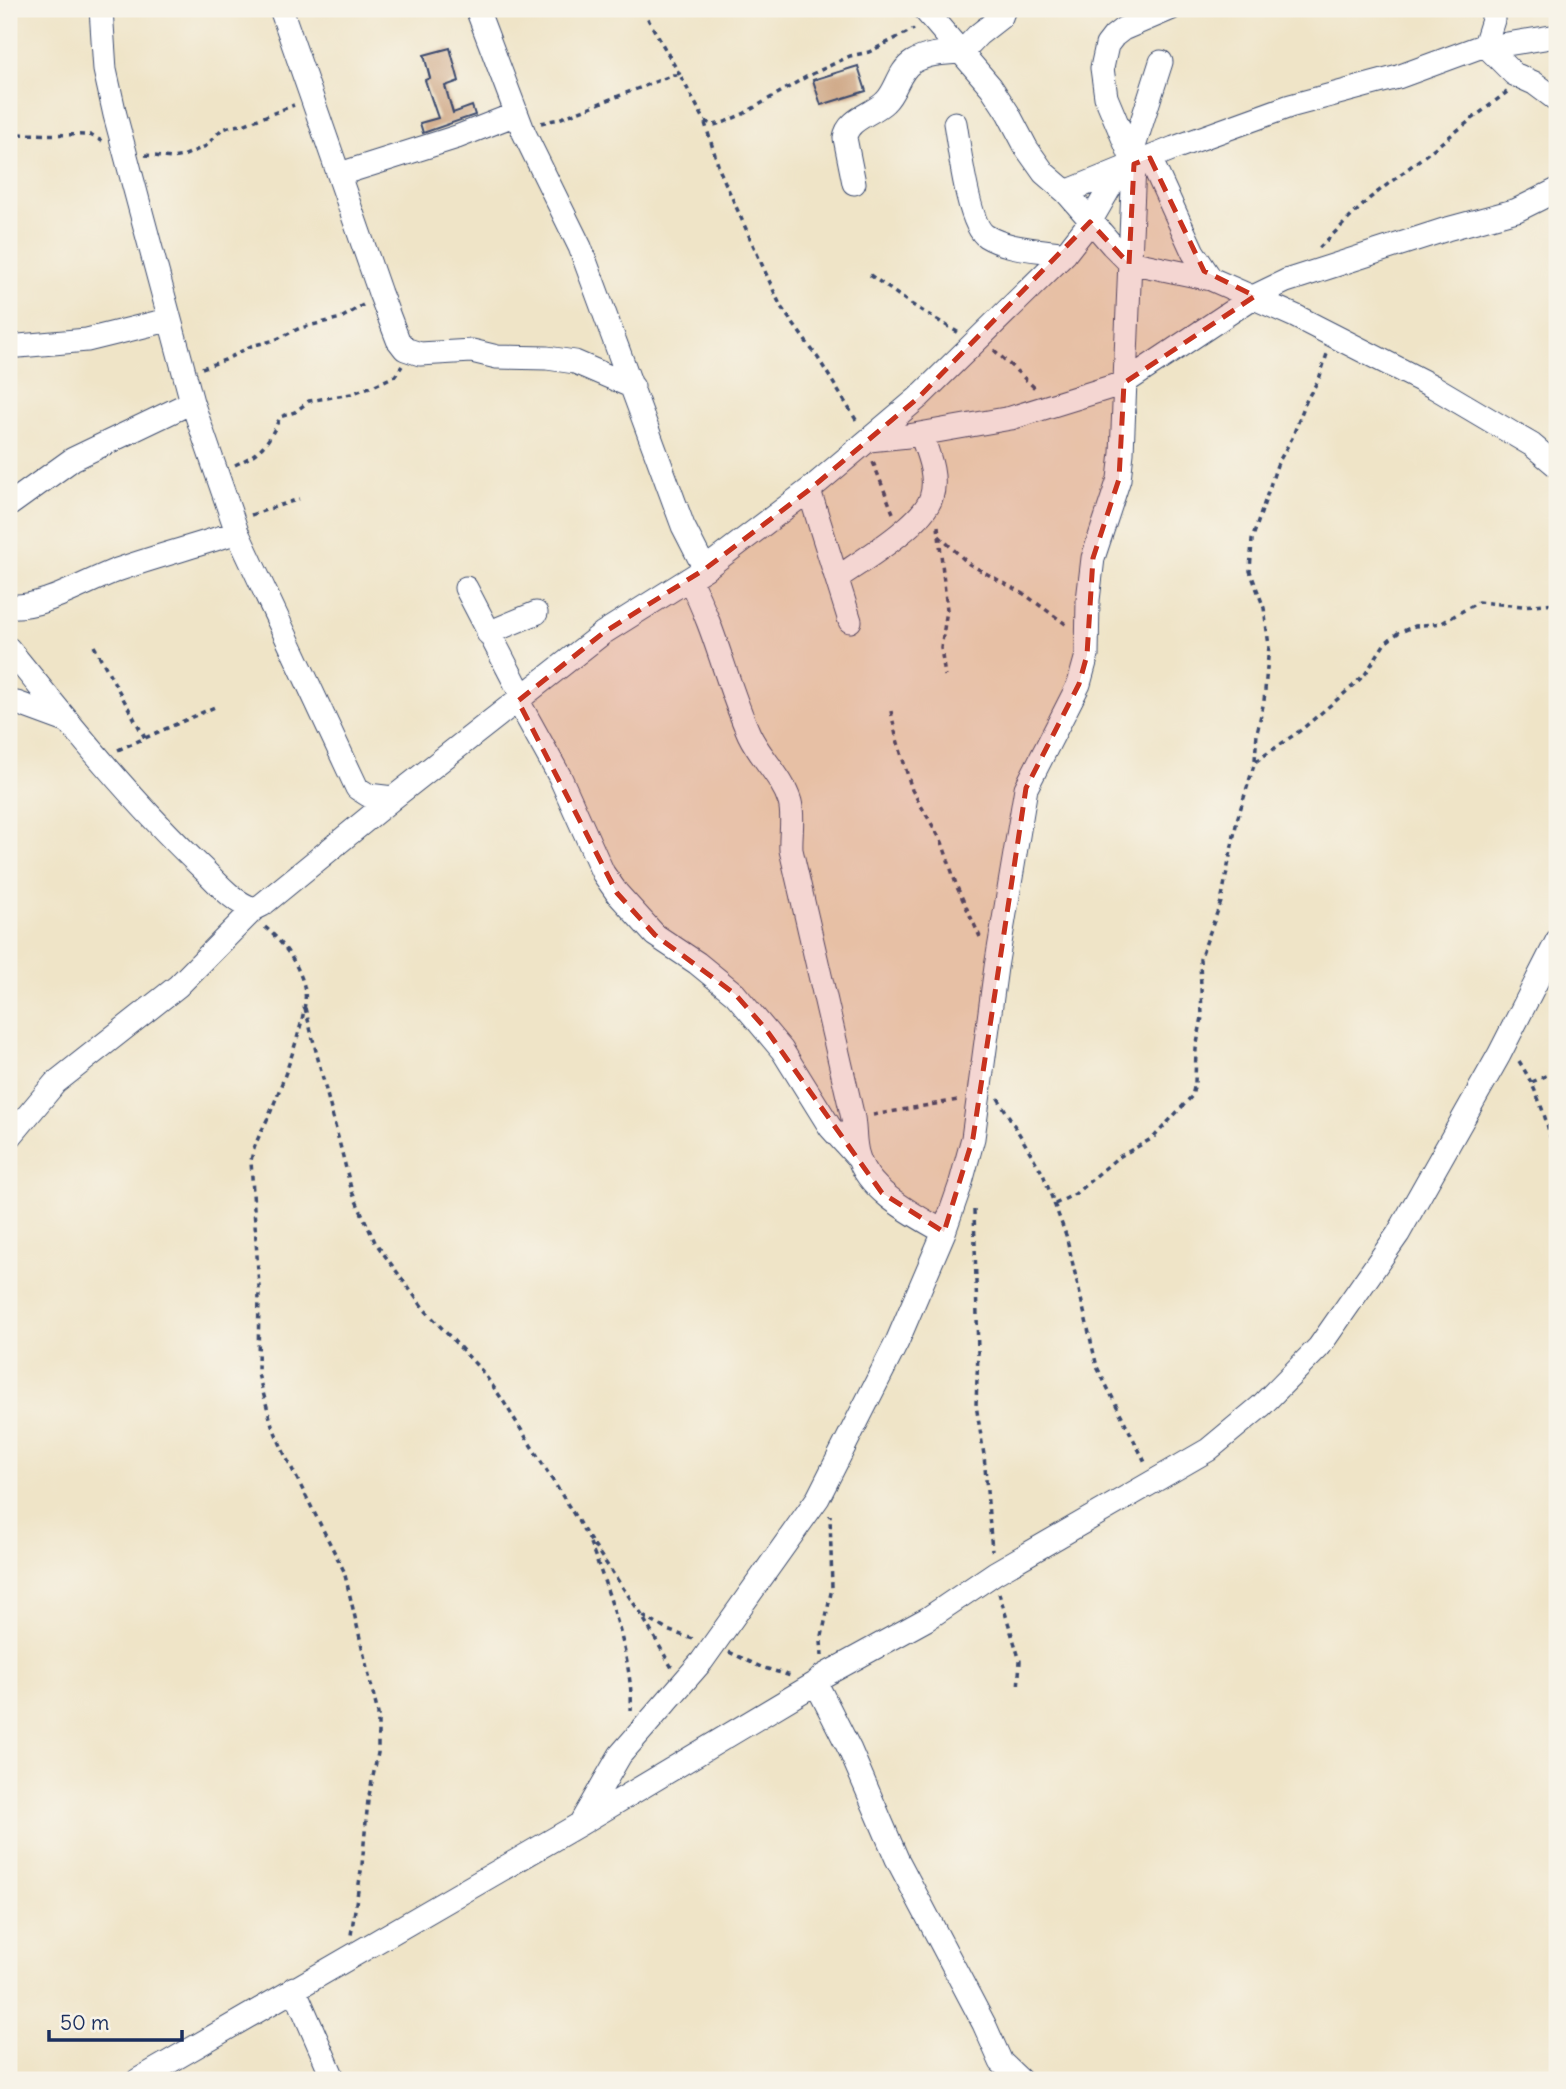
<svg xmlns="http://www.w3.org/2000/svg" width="1566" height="2089" font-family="Delius,sans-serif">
	<rect width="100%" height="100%" fill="#f7f3e8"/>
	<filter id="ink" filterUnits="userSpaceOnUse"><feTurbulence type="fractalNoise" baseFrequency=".0143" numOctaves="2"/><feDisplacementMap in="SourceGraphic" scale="14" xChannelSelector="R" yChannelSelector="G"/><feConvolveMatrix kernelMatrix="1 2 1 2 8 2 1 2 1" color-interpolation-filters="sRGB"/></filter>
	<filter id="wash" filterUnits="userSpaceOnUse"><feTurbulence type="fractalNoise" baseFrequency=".00686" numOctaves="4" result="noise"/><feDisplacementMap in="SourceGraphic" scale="28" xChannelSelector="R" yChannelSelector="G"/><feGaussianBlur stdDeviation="1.57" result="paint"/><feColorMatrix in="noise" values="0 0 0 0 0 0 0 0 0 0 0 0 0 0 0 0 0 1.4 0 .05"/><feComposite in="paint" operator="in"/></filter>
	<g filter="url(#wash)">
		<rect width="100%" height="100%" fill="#efe4c7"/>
		<g id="blocks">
			<path fill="#c99d78" d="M450 48 459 81 445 86 453 113 472 106 475 115 423 133 420 123 438 118 425 80 430 78 424 55Z
				M858 66 866 91 821 105 813 80Z"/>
		</g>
	</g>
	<g filter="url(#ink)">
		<use href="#blocks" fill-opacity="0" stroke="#3b4a6e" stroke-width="2"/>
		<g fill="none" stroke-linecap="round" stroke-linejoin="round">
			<defs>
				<path id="minor" d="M101 9 105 70 115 115 192 402 237 532 357 788 368 795 393 798
					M281 9 380 293 398 340 405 349 420 354 472 351 497 357 547 358 575 362 633 387
					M477 9 524 133 580 247 683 526 705 569
					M924 9 991 87 1008 113 1027 149 1044 173 1066 192 1112 245 1129 262 1211 279
					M1493 9V20L1485 45 1514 74 1534 83 1557 100
					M955 123C959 145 968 225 986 236 1009 250 1039 249 1065 254
					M1131 156 1161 62
					M1150 158 1193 252 1211 279 1295 316 1434 387 1532 445 1557 466
					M340 174 457 137 516 114
					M854 183 845 138C847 119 873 114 885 102 897 91 898 71 913 62 928 53 946 53 962 52L978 35 1001 17 1004 9
					M1066 192 1174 148 1290 106 1398 77 1485 45H1501L1557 36
					M19 346 87 340 168 320
					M869 440 908 436 1011 418 1124 383 1255 296 1286 281 1447 229 1517 210 1557 190
					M809 490 850 621
					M9 505 73 459 192 402
					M837 578C860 562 923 524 931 498 938 477 928 454 921 434
					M689 579C716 630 726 683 749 734 760 758 782 776 790 802 794 817 790 835 791 850L853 1118C855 1130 854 1145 858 1156 868 1192 915 1215 944 1232
					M466 588 522 696
					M9 606C42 609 85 582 117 570 156 556 197 546 237 532
					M488 633 536 613
					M9 649C69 723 130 799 200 866 216 881 232 902 254 909L262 905 393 798 603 633 705 569 809 490 918 398 1065 254 1090 222 1120 170
					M518 701 560 777 603 873 617 893 655 935 697 963 735 994 782 1050 830 1127 858 1158
					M9 704 17 703 66 721
					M9 1138 55 1083 178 986 254 909
					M816 1683 850 1750 897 1859 984 2024 1001 2062 1020 2080
					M580 1824 620 1755 702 1661 818 1498 897 1342 944 1232 960 1186 973 1138 996 967 1026 788 1079 684 1087 655 1088 600 1093 558 1119 479 1122 453 1134 164 1106 97 1102 68 1107 45 1114 36 1123 29 1170 9
					M294 1988 334 2080
					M138 2080 580 1824 816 1683 823 1676 927 1619 995 1573 1208 1450 1261 1406 1319 1347 1398 1234 1499 1055 1557 941"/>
			</defs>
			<use href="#minor" stroke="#3b4a6e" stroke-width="25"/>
			<path stroke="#3b4a6e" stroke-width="3.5" stroke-dasharray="5 5" stroke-linecap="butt" d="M644 9 649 21 680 75
				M541 123 559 119 673 75H680L705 121 714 125 725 122 745 113 806 77 850 56 869 52 914 29
				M705 123 720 171 781 307 818 358 858 423
				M9 134 90 135 102 141
				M145 155 172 158 183 156 206 146 221 130 232 126 243 125 294 105
				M1319 248 1370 198 1507 92
				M870 275 911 304 959 333
				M994 350 1037 390
				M202 368 225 360 251 346 275 340 300 328 341 318 363 305
				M873 462 893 513
				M235 465C261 453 269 443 280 417L295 412 309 401 351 394 375 385 395 376 402 366
				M251 515 299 499
				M938 526 947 610 941 648 945 676
				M939 536 969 564 1024 594 1067 625
				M94 646 145 738
				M891 711 896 736 912 790 942 842 957 887 980 937
				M118 750 217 706
				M1255 760 1257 733 1264 701 1269 646 1264 608 1250 571 1252 540 1277 465 1292 438 1307 399 1319 379 1327 354
				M265 927C283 942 301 967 305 991 309 1014 281 1087 271 1111 264 1128 254 1142 251 1161L259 1287 258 1374 272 1425 285 1455 344 1571 378 1714V1753L368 1800 362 1865 351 1935
				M305 1008 352 1192 375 1242 424 1309 482 1371 502 1399 588 1537 641 1614 672 1668
				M1519 1061C1541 1096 1553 1136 1557 1177
				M1532 1082 1557 1071
				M998 1098 1043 1174 1066 1235 1097 1367 1146 1464
				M873 1115 958 1100
				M1055 1204 1075 1194 1117 1158 1153 1138 1192 1096 1195 1083 1196 1049 1202 1017 1200 959 1221 902 1237 820 1255 762 1301 730 1353 686 1366 673 1385 643 1398 633 1415 626 1442 623 1478 602 1522 606 1557 603
				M974 1210 978 1352 976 1405 984 1455 992 1551
				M590 1543C608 1589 634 1662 631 1711
				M999 1593 1020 1661 1018 1689
				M643 1616 667 1630 693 1639
				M729 1652 761 1667 791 1676
				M822 1656 821 1641 832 1588 830 1515"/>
			<use href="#minor" stroke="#fff" stroke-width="23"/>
		</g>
	</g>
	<path fill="#c8321e" fill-opacity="0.2" stroke="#c8321e" stroke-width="5" stroke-dasharray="14 9" stroke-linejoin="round" d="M1150 158 1204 271 1255 296 1124 383 1119 479 1093 558 1087 655 1079 684 1026 788 973 1138 944 1232 882 1193 765 1028 735 994 655 935 617 893 518 701 603 633 705 569 809 490 918 398 1090 222 1129 264 1134 164Z"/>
	<rect width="1566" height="2089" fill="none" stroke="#f7f3e8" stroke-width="35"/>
	<path d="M49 2030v10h133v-10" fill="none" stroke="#1b2f5e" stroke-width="3.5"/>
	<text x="60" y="2030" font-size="21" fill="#1b2f5e" stroke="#f7f3e8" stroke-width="5" paint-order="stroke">50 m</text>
</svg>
